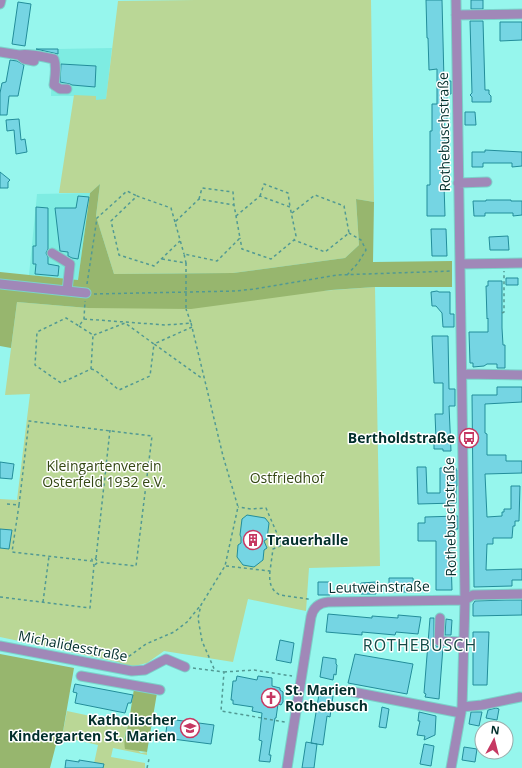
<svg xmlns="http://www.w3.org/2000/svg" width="522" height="768" font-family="'Open Sans',sans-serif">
	<rect width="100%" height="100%" fill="#96f6ed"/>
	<path fill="#7eece2" d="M112 48 106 100H96L95 96H51L52 66 49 62 3 50Z
		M90 193 78 280 29 275 37 194Z"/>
	<path fill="#bad796" d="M195 0H371L374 202 356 199 359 245 345 258 233 273 114 274 96 216 100 184 90 193H59L74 95 96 96V100L106 99 118 1Z
		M375 287 380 566 309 568 306 611 248 599 233 662 164 651 147 663 130 667 118 662 0 637V499L17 500 30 394 5 395 17 302 88 308Z
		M67 711 128 724 124 739 141 753 147 752V755L113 748 111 757 145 763V768H93L98 745 62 737Z"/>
	<path fill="#97b66e" d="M100 184 96 216 114 274 233 273 345 258 359 245 356 199 374 202 373 262 452 261V287H375L331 290 191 309 88 308 17 302 11 348 0 346V272L78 280 90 193Z
		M0 654 74 668 62 737 57 741 50 768H0Z
		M135 682 158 687 147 752 125 749C123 739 127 731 129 721 131 708 133 695 135 682Z"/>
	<path fill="#75d5e3" stroke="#238d9a" d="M426 0H442L444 81H451V94H447V122H444L445 153H443L445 216H427V185H430V131H432V104H437V69L429 70 428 38H427Z
		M471 0H483V9H471Z
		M18 2 31 4 25 46 12 44Z
		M470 21H483L485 90H489V94L491 96V102H472V97L470 95 472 93Z
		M500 22H522V40L500 41Z
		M36 49H58V54Z
		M10 60 17 61 24 65 18 96H9L7 115H0V93L2 83 6 82Z
		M61 64 96 66 95 87 72 85 70 84 60 82Z
		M465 112H475L476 125H465Z
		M19 119 21 140 25 139 27 152 16 154 14 130 7 131 6 120Z
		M485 150 522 152V166L512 167V163H483V167H472V152H485Z
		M0 172 10 180 8 182V188H0Z
		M78 196 89 197 78 259 72 258 68 256V252L60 251 55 208H76Z
		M486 200H511V201H522V215L513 216V213H485V216H474L473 201H486Z
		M36 207 48 208V249L46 253 48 257V264L59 266 58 276 35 274 36 264H33V246H36Z
		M431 229H446L447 256H432Z
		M508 236 509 250H490L489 237Z
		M506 278H518V285H506Z
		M488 281H502V328L503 345H505V368H497V364H487L484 366 473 367V363H470L469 332H488V318L487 319 486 286H488Z
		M437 291 439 292H450V314H454V327H443L442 313 436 306H432L431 292Z
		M432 336H448L449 389H455V406H449L451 451H443V449H434V439H436L435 414H443V383H434Z
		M497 387H522V402L485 404V433L487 434V455H506V461H522V473L485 474 487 517 502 516V512H504V509H511V486H520L519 521H515V526H513L512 538H493V544H487L486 570 522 569V580H512V586L474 587 472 395H497Z
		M0 462 14 464 12 479 0 478Z
		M417 467H426L427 493H440V468H456V470H457V486H456V503L418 504Z
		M247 515 265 518 269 523 267 539 264 541 267 548 264 550 263 560 254 567 243 565 237 557 238 545 241 543V537L240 535 242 519Z
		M458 516V529H450L452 590H436V541H418V523H425V517Z
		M0 529 12 530 9 549 0 548Z
		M389 578H413L414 592H389Z
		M318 582H329L330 595H318Z
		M376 582V594H361V583Z
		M506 600H522V615L473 616V604L475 601Z
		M328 614 372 618V616L398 618V615L421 617 418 634 396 632 395 635 362 632V635L326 632Z
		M430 618H434V643L436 646 443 647 439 699 425 697 426 694 424 693Z
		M446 619 452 620 451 635H445Z
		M473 632H489L487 685H473Z
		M280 640 294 643 291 663 276 660Z
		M355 654 413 664 407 694 348 683Z
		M323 657 336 659V664L337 665 336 675 334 674 333 680 320 677Z
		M237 676 257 680 258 676 272 678V686L280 688V690L283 692V702L281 705 278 704 276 718H275L269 755H271L270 762 259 761 262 741 259 740 262 713 252 711 253 707 233 704V700H231L233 681H236Z
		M75 684 133 695 131 703H128L125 713 75 703 77 693 73 692Z
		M319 694 333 696 330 717 327 716 323 745 311 743Z
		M382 707 389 709 386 728 379 727Z
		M496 708 499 709 497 720 486 718 488 710Z
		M419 712 436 716 435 735 424 740 425 736 417 735 420 721H418Z
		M471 712H482L479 726 469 724Z
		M168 719 214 725 211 744 165 738Z
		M306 742 317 744 314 768H302Z
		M424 744 434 746 431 766 420 764Z
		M464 747 477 749 475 762 462 760Z
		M66 760 79 762V760L104 764 103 768H65Z"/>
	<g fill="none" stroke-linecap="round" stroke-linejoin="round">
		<defs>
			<path id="minor" d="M0 4 1 0
				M456 15 522 14
				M0 52 19 55 24 59 34 61
				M19 55C31 53 42 57 54 59 57 67 55 77 54 85L60 89H67
				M458 183 487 182
				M52 253 70 264 67 291
				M460 264 522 263
				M0 284 86 293
				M462 374 522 375
				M440 618 439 641 464 642
				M0 646 132 671 145 670 166 659 185 667
				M81 676 160 690
				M348 691 461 713
				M462 707 482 705 520 697
				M287 768 311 617C313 608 318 603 328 602L465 600 473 595 522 594
				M451 768 462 707 465 600 456 0"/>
		</defs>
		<use href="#minor" stroke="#7bd2ca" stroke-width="11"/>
		<path stroke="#519993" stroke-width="1.5" stroke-dasharray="3 3" stroke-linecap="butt" d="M260 196 264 184 288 193 290 207
			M199 199 202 188 233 192 234 205
			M292 213 315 195 344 206 349 233 325 252 294 240
			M236 216 260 196 290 207 296 236 294 240 271 259 242 249 240 238
			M175 222 171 208 137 196 111 221 119 255 154 266 180 241
			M162 259 186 263 184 254 217 261 240 238 234 205 199 199 175 222 184 254
			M347 275 358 263 366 250 361 240 349 233
			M87 284 97 218 127 191 137 196
			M94 294 235 291 255 289 337 275 452 271
			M502 313 504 312V271
			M84 319 166 325 191 323 186 309
			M191 323 223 456 238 507 225 566 201 605 198 618 202 641 215 671
			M79 326 93 335 91 369 61 383 35 365 37 332 66 318 79 326 84 319 85 301
			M192 327 154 344 203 379
			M91 369 95 370 119 390 150 376 154 344 125 323 94 335
			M7 504 19 505 12 552 91 561
			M19 505 29 421 152 436 136 566 98 562
			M96 558 110 430
			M226 566 270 571 273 549 282 545 266 508 251 509 238 507
			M270 571C269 581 270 590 280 595L308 599 310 601
			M0 597 90 608 94 565 92 563V559L95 558 98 562 96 564 94 565
			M43 602 49 556
			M124 660 146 644 174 632 187 622 200 606
			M193 668 224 672 221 711 285 722
			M224 672 254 670 292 676
			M147 768 149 759"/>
		<use href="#minor" stroke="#a088b8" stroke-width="9"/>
		<path stroke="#519993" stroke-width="1.5" stroke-dasharray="3 3" stroke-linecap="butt" d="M186 263V309"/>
	</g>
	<defs>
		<symbol id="bus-ring" viewBox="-11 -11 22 22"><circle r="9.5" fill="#fff" stroke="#c63862" stroke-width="1.5"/><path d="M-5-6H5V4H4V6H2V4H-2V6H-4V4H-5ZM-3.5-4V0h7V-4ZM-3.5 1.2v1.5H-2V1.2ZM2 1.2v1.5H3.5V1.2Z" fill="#c63862"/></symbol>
		<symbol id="building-ring" viewBox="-11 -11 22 22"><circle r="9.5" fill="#fff" stroke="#c63862" stroke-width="1.5"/><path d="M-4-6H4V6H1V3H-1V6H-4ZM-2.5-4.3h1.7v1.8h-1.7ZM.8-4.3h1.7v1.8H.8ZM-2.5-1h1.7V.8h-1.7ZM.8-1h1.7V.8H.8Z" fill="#c63862"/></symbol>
		<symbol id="church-ring" viewBox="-11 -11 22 22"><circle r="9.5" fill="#fff" stroke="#c63862" stroke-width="1.5"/><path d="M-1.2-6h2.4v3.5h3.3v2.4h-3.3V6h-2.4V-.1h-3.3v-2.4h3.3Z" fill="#c63862"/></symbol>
		<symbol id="school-ring" viewBox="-11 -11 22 22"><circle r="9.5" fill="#fff" stroke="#c63862" stroke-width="1.5"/><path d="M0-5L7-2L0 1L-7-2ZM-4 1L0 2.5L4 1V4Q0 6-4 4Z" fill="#c63862"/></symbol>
	</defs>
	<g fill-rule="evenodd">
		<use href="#bus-ring" x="458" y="427" width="22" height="22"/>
		<use href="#building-ring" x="242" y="529" width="22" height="22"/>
		<use href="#church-ring" x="260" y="687" width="22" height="22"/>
		<use href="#school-ring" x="179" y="717" width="22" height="22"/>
	</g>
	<g text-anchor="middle" stroke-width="3" stroke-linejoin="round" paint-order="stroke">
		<g font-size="14" fill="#022f2c" stroke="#fff">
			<text transform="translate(444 132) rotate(-91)" y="5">Rothebuschstraße</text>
			<text transform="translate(450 517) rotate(-91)" y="5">Rothebuschstraße</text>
			<text transform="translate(379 587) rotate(-1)" y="5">Leutweinstraße</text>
			<text transform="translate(73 646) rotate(11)" y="5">Michalidesstraße</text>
		</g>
		<g font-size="14" font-weight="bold" fill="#022f2c" stroke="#fff" text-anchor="end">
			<text x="455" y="443">Bertholdstraße</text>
			<text x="267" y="545" text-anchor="start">Trauerhalle</text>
			<text x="285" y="695" text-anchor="start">St. Marien<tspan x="285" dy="16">Rothebusch</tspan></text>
			<text x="176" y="725">Katholischer<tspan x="176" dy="16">Kindergarten St. Marien</tspan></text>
		</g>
		<g font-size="14" fill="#334713" stroke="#fff">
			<text x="104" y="471">Kleingartenverein<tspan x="104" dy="16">Osterfeld 1932 e.V.</tspan></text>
			<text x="287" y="483">Ostfriedhof</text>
		</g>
		<g font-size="16" letter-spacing="1" fill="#134945" stroke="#fff">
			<text x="420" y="651">ROTHEBUSCH</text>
		</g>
	</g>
	<g transform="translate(494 740) rotate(7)"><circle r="19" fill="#ffffff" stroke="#9aacab"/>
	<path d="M0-3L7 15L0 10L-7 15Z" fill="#c63862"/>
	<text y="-6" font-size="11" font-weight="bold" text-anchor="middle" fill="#022f2c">N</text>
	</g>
</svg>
